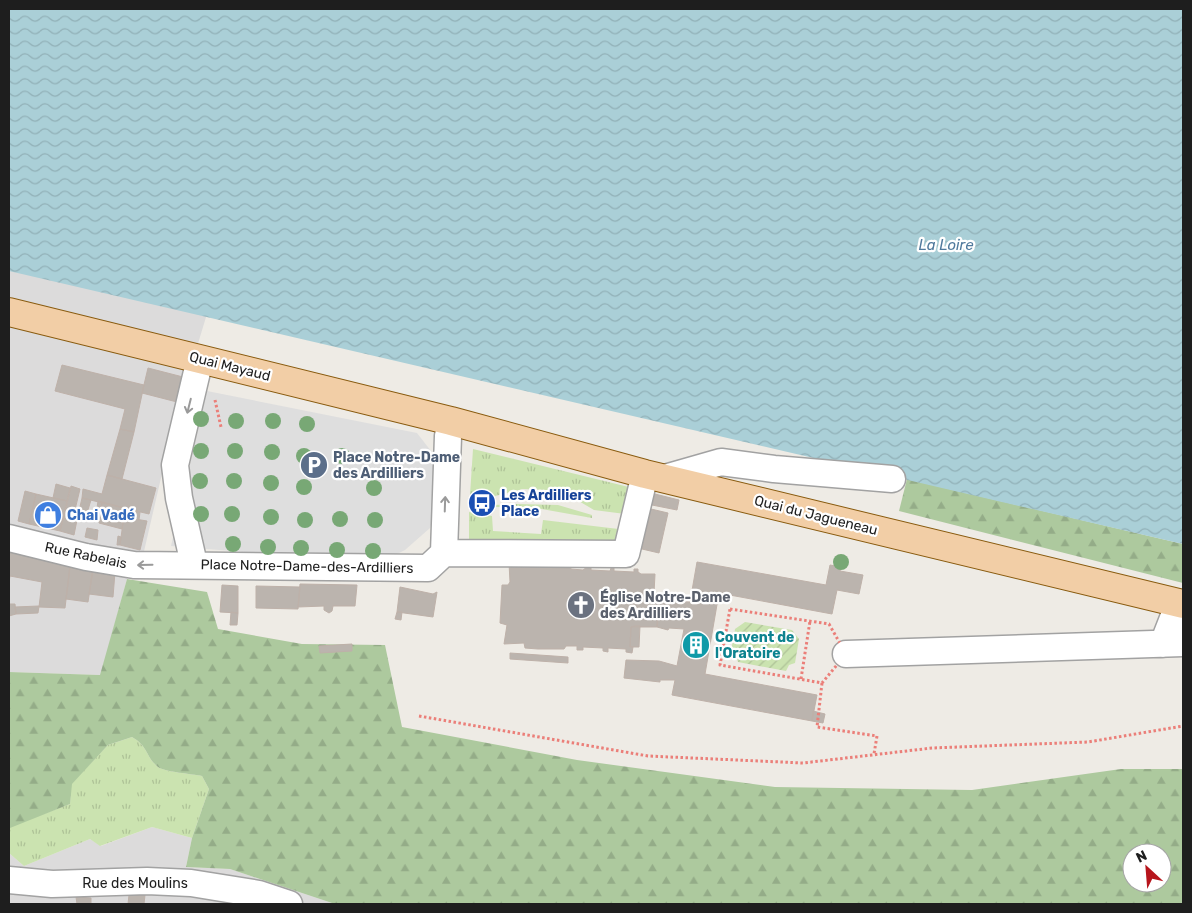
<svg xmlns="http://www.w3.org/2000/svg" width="1192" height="913" font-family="Rubik,sans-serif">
	<defs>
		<pattern id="grass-tufts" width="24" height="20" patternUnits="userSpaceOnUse" patternTransform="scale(1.25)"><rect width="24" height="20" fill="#cbe3b0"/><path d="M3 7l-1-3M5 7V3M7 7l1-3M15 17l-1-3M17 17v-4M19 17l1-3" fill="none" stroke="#aec297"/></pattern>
		<pattern id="forest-firs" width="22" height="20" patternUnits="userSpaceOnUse" patternTransform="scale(1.25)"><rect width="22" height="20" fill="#adc99e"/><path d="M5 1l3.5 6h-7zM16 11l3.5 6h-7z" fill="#94ac88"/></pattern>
		<pattern id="garden-furrows" width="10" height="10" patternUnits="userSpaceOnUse" patternTransform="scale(1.25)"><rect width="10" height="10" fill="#cbe3b0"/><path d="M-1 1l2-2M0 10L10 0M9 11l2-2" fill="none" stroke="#aec297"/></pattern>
		<pattern id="water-waves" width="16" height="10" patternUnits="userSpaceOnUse" patternTransform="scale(1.25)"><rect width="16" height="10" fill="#aacfd7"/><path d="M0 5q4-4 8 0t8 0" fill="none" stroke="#92b1b8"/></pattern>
	</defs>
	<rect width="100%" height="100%" fill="#eeebe5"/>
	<path fill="#dcdbdb" d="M9 236 213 294 173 426 142 560 127 579 101 675 9 672Z
		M152 827 192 838 186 867 230 869 335 904H9V853L24 866 90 839 101 846Z"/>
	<path fill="url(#grass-tufts)" d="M473 449 637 489 633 515 594 510 577 500 547 490 523 489 495 496 470 495Z
		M516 504 558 505 592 515V518L536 508 495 507 494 505Z
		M469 512 492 516 493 531 541 534 543 520 627 530 624 549 469 543Z
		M132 737C149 747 145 756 158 767 165 772 192 774 202 776L209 789 192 838 152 827 100 846 90 839 24 866 9 853V827L70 804 71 784 108 745Z"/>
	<path fill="url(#forest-firs)" fill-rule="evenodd" d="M907 479 1183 544V583L899 511Z
		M127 579 207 592 218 629 302 644 385 645 402 727 577 760 775 787 972 790 1121 769H1183V904H335L230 869 186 867 192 838 209 789 202 776C192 774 165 772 158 767 145 756 149 747 132 737L108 745 72 784 70 804 10 828 9 672 100 675ZM1132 853H1162V883H1132Z"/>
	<path fill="url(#garden-furrows)" d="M745 622 792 630 799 639 795 663 789 665 786 671 738 662 736 655 731 651 735 629Z"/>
	<path fill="#dedede" d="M207 391 417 433 431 451 444 479 430 528 405 550 387 559 365 562 171 546Z"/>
	<path fill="url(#water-waves)" d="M9 9H1183V544L9 271Z"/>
	<path fill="#bbb4ae" stroke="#beb1a9" d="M62 365 144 385 134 432 120 429 125 409 55 391Z
		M148 368 183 377 177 402 142 393Z
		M120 429 134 432 122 479 107 475Z
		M107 475 156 488 149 514 82 498 83 489 102 494Z
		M56 484 70 488 67 501 53 498Z
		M71 486 80 489 74 514 65 512Z
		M25 491 36 494 29 524 18 521Z
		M36 494 67 501 60 531 29 524Z
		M655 494 679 500 677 510 652 505Z
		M82 498 91 500 87 513 79 511Z
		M98 501 102 502 101 509 97 508Z
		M102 502 125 508 122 529 99 523Z
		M125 508 137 511 135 519 147 521 140 550 120 545Z
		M651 509 668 513 659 553 642 549Z
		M137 511 140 512 139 520 135 519Z
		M65 512 78 515 74 535 60 531Z
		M87 528 98 530 97 540 85 537Z
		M118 536 121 537 120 545H117Z
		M9 552 70 566 65 608 39 607 42 582 10 576 9 582Z
		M697 562 826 585 830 565 841 567 840 571 863 575 859 594 837 590 832 614 719 593 705 674 817 695 812 721 672 695 675 680H660V682L624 678 626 660 659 661 677 666 684 629 669 628 668 630 657 627 659 600 664 596 690 602Z
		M509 563 569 565 571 569 583 570 587 567H591V570L610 571 611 568H614V571L634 572V569H638V572L641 574H655L654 593H659L657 627H631L630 647H633L632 653 626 652V649L608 648V652L603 651V648L583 647V650H577V646H566L564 649H538L525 648 524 643 504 644 507 625 500 623 502 585H508L510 582Z
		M70 566 93 569 88 602 66 599Z
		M93 569 115 572 113 597 89 594Z
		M300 584 357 585 355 606H333L332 611 329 613 324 610V606L298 607Z
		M222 585 238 586V613L220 612Z
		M256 586 300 587 298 609 256 608Z
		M400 587 433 594 437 592 433 617 397 612Z
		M9 604H15L16 614 9 616Z
		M39 606 38 613 16 614 15 607Z
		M231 612 238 613 237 625H230Z
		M397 612H402L401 620 395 619Z
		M635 626H640L639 647H630L631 627Z
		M352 644V651L320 653 319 646Z
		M510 653 568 657V663L510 659Z
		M813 711 825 714 823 723 812 721Z
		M129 895H145L144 904H128Z
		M76 897 91 898V904H77Z"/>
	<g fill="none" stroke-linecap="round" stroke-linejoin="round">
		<defs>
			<path id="minor" d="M665 478 721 462 774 469 892 479
				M9 538 86 557 134 565 428 568 444 553 626 554 645 474
				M444 553 448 436 451 421
				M194 564 179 498 175 465 200 359
				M1163 644 1179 603
				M846 654 1183 643
				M9 880 52 884 147 881 191 883 259 894 289 904"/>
			<path id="major" d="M9 312 451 421 645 474 1183 604"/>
		</defs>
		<use href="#minor" stroke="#a2a2a2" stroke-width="29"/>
		<use href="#major" stroke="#895b0f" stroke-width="30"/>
		<path stroke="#eb7f79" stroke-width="3" stroke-dasharray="2.5 2.5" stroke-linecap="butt" d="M215 400 221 427
			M730 609 829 624 846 654 822 683 720 665Z
			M801 679 810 621
			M822 683 817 727 877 736 874 754
			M419 716 648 756 803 763 932 748 1088 742 1183 726"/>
		<use href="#minor" stroke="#fff" stroke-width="26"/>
		<use href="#major" stroke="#f2cea6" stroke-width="28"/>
	</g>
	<g fill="#78a875">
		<circle cx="201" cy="419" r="8"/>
		<circle cx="236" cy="421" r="8"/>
		<circle cx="273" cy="421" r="8"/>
		<circle cx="307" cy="424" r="8"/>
		<circle cx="201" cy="451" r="8"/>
		<circle cx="235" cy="451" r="8"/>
		<circle cx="272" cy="452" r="8"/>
		<circle cx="304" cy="456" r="8"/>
		<circle cx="342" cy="456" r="8"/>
		<circle cx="200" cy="481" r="8"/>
		<circle cx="234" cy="481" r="8"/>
		<circle cx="271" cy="483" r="8"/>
		<circle cx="304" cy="487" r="8"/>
		<circle cx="374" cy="488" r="8"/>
		<circle cx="201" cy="514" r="8"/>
		<circle cx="232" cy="514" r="8"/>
		<circle cx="271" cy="517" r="8"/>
		<circle cx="340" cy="519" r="8"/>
		<circle cx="305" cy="520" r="8"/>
		<circle cx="375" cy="520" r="8"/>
		<circle cx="233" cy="544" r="8"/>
		<circle cx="268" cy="547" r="8"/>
		<circle cx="301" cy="548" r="8"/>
		<circle cx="337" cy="550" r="8"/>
		<circle cx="373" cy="551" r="8"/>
		<circle cx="841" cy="562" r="8"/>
	</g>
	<defs><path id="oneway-shaft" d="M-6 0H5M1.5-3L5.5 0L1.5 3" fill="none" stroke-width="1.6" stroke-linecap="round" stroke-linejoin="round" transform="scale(1.25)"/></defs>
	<g stroke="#9a9a9a">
		<use href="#oneway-shaft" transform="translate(189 406) rotate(104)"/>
		<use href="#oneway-shaft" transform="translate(445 504) rotate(-88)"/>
		<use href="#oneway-shaft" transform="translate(145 565) rotate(179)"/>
	</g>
	<defs>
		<symbol id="parking-disc" viewBox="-11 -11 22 22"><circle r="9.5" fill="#5c6f8a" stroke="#fff"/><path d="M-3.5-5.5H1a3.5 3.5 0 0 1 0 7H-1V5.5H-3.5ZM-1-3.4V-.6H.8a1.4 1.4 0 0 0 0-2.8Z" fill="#fff"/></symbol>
		<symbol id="bus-disc" viewBox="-11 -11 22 22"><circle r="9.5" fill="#1a4fb4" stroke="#fff"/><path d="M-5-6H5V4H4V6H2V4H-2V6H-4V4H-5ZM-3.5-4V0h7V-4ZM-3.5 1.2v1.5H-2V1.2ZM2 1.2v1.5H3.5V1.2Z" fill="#fff"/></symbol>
		<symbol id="shop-disc" viewBox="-11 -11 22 22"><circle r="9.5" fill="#3f7fe0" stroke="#fff"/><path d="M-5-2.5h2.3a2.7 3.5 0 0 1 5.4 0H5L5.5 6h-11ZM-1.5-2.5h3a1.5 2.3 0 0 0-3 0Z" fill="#fff"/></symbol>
		<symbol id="church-disc" viewBox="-11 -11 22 22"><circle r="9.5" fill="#6b7280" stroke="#fff"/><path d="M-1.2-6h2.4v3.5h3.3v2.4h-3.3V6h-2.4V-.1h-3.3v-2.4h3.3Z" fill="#fff"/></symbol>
		<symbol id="building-disc" viewBox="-11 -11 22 22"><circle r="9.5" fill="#0f9aa8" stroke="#fff"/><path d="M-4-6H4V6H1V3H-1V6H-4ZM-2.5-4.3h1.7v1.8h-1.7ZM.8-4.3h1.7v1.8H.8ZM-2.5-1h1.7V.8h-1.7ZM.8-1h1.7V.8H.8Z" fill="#fff"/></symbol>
	</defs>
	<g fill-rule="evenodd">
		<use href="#parking-disc" x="298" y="449" width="32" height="32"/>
		<use href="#bus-disc" x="466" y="487" width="32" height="32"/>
		<use href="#shop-disc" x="32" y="499" width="32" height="32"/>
		<use href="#church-disc" x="565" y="589" width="32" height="32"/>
		<use href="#building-disc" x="680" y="629" width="32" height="32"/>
	</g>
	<g text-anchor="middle" stroke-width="4.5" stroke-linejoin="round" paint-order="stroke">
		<g font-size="14" fill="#1e1e1e" stroke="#fff">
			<text transform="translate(230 366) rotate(14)" y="5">Quai Mayaud</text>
			<text transform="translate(816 515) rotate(14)" y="5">Quai du Jagueneau</text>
			<text transform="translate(86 555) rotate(12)" y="5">Rue Rabelais</text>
			<text transform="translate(307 566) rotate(1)" y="5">Place Notre-Dame-des-Ardilliers</text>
			<text x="135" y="888">Rue des Moulins</text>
		</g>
		<g font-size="14" font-weight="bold" fill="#4e5e75" stroke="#fff" text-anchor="start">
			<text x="333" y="462">Place Notre-Dame<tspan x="333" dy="16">des Ardilliers</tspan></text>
		</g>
		<g font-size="14" font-weight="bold" fill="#164399" stroke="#fff" text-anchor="start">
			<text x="501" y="500">Les Ardilliers<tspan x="501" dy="16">Place</tspan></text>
		</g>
		<g font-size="14" font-weight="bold" fill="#366cbe" stroke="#fff" text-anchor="start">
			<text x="67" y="520">Chai Vadé</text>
		</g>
		<g font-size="14" font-weight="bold" fill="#5b616d" stroke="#fff" text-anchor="start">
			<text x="600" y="602">Église Notre-Dame<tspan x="600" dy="16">des Ardilliers</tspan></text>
		</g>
		<g font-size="14" font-weight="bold" fill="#0d838f" stroke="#fff" text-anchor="start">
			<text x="715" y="642">Couvent de<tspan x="715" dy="16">l'Oratoire</tspan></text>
		</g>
		<g font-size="15" font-style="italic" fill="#517a9d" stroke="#fff">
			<text x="946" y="250">La Loire</text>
		</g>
	</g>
	<rect width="1192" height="913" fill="none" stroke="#1e1e1e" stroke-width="20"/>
	<g transform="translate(1147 868) rotate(334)"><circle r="24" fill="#ffffff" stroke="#a5a5a5"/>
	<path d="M0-4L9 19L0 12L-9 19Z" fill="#b7151c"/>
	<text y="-8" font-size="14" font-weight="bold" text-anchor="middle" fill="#1e1e1e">N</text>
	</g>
</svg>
